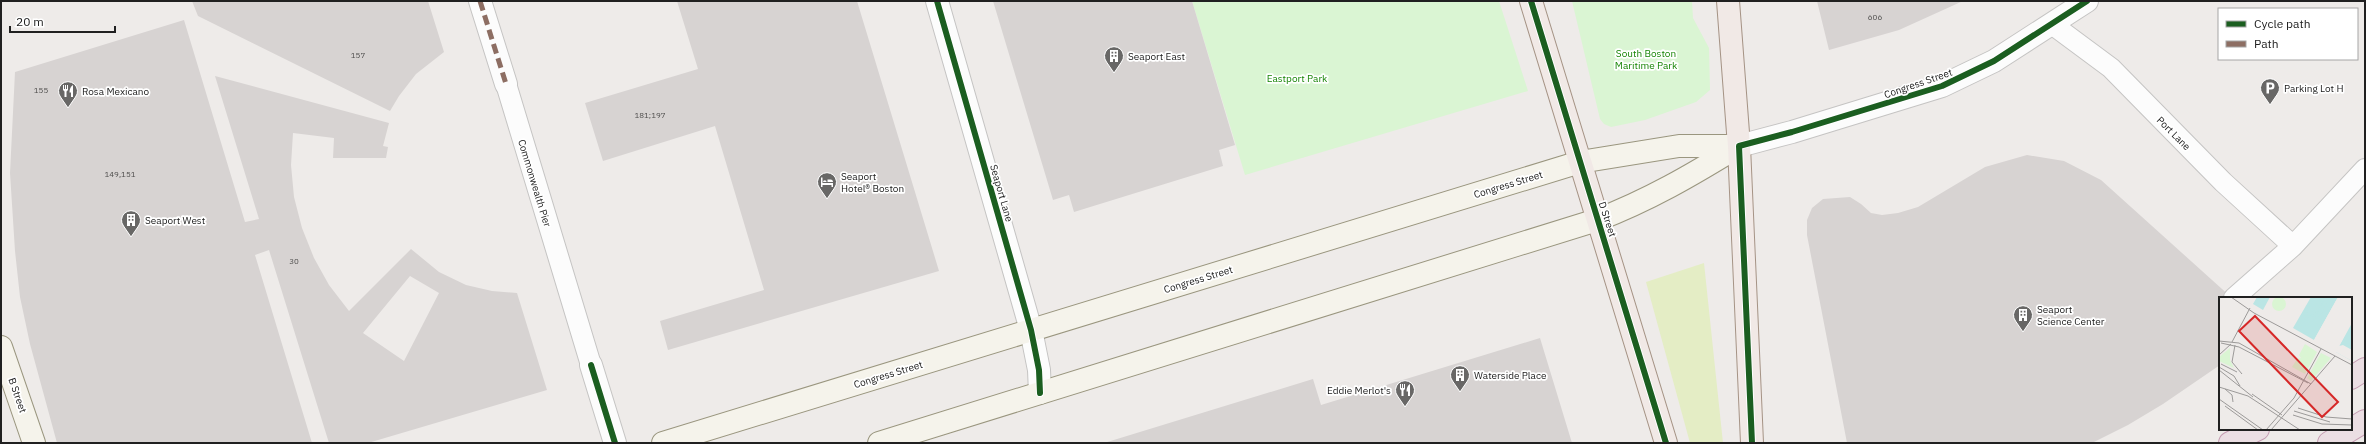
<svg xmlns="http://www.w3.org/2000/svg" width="2366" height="444" font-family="'IBM Plex Sans',sans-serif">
	<rect width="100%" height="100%" fill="#eeebe9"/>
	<path fill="#e4edc5" d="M1704 263 1723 443H1690L1646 282Z"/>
	<path fill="#daf5d3" d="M1192 1H1499L1528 91 1245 175Z
		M1572 1H1692L1693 18 1709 48 1710 90 1696 102 1645 120 1611 127 1604 124 1600 119Z"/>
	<path fill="#d7d3d2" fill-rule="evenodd" d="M192 1H428L444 52 416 74 399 96 390 111 198 16Z
		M677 1H857L939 271 668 350 660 321 764 290 715 126 603 161 585 103 698 69Z
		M993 1H1192L1235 145 1219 150 1223 166 1074 212 1069 195 1053 200Z
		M1817 1H1963L1899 30 1829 50Z
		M184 20 245 222 259 219 215 76 389 123 383 146 388 147 386 158H333L334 138 293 133 291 165 294 197 302 228 314 258 329 285 349 311 411 249 439 272 466 285 492 291 517 293 547 390 368 443H329L269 250 255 255 312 443H57L30 344 20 297 15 251 10 173 15 72ZM410 276 439 293 404 361 363 333Z
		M2027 155 2064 161 2101 180 2232 298H2220V365L2163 404 2128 425 2092 443H1847L1807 235V220L1812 208 1823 199 1850 197 1861 204 1871 213 1882 215 1898 213 1918 207 1985 167Z
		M1540 338 1572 443H1104L1313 379 1321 405Z"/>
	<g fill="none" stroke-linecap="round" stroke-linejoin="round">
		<defs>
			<path id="lane" d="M2053 25 2111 68 2223 182 2293 246
				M506 84 591 365
				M2234 298 2293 246 2365 169"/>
			<path id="street" d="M480 1 506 84
				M937 1 1031 330 1039 370 1040 393
				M1739 146 1792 132 1942 86 1994 61 2087 1
				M591 365 615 443"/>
			<path id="secondary" d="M1 347 34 443
				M663 443 1580 162 1679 146H1739
				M879 443 1597 220C1649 200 1692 175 1739 146"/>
			<path id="primary" d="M1531 1 1666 443
				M1728 1 1739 146 1752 443"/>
			<path id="highway" d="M2351 378 2365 369
				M2230 443 2258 429
				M2329 443 2365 421"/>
		</defs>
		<use href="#lane" stroke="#c5c4c3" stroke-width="22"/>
		<use href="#street" stroke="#c5c4c3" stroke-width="24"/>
		<use href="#secondary" stroke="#9a967f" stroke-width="24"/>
		<use href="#primary" stroke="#a59385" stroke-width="24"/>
		<use href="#highway" stroke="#c69db3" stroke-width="24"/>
		<use href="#lane" stroke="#fcfcfc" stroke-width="20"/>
		<use href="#street" stroke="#fcfcfc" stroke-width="22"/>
		<use href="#secondary" stroke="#f5f3eb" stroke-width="22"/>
		<use href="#primary" stroke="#f1e9e6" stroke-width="22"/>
		<use href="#highway" stroke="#ebdee3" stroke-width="22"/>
		<path stroke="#8d6e63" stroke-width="5" stroke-dasharray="10 5" stroke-linecap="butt" d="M480 1 506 84"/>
		<defs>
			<path id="cycleway" d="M937 1 1031 330 1039 370 1040 393
				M1531 1 1666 443
				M591 365 615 443
				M1752 443 1739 146 1792 132 1942 86 1994 61 2087 1"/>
		</defs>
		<use href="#cycleway" stroke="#fff" stroke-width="8"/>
		<use href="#cycleway" stroke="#1b5e20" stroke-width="6"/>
	</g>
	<defs>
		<symbol id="building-pin" viewBox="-11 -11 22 30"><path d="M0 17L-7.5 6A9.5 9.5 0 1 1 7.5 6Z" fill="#686766" stroke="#fff"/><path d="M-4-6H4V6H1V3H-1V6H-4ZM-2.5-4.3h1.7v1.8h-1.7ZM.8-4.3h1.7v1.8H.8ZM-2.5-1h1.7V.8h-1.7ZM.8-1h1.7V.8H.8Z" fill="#fff"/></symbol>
		<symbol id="parking-pin" viewBox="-11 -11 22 30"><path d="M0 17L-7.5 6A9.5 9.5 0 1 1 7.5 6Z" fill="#686766" stroke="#fff"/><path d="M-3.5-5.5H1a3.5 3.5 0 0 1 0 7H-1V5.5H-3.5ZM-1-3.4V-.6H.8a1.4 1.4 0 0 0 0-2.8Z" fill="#fff"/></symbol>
		<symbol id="restaurant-pin" viewBox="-11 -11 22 30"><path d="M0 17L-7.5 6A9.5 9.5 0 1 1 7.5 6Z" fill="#686766" stroke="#fff"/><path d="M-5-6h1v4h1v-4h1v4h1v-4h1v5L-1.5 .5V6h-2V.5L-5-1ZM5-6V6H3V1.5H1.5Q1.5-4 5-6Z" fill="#fff"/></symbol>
		<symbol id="hotel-pin" viewBox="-11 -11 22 30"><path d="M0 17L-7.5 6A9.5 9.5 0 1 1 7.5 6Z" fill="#686766" stroke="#fff"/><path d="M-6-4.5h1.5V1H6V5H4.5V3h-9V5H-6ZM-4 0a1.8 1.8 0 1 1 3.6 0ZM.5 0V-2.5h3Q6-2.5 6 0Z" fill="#fff"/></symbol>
	</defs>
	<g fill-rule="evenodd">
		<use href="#building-pin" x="1103" y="45" width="22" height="30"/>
		<use href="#parking-pin" x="2259" y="77" width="22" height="30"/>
		<use href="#restaurant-pin" x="57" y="80" width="22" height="30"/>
		<use href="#hotel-pin" x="816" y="171" width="22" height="30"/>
		<use href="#building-pin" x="120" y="209" width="22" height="30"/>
		<use href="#building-pin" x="2012" y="304" width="22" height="30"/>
		<use href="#building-pin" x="1449" y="364" width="22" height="30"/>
		<use href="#restaurant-pin" x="1394" y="379" width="22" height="30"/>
	</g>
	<g text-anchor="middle" stroke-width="3.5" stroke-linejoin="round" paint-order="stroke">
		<g font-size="8" fill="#4e4d4c">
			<text x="1875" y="20">606</text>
			<text x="358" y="58">157</text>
			<text x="41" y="93">155</text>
			<text x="650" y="118">181;197</text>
			<text x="120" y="177">149,151</text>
			<text x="294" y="264">30</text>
		</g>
		<g font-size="10" fill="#158404" stroke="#fff">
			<text x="1646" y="57">South Boston<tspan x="1646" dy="12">Maritime Park</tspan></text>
			<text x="1297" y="82">Eastport Park</text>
		</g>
		<g font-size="10" fill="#202020" stroke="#fff" text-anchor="start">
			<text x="1128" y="60">Seaport East</text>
			<text x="2284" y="92">Parking Lot H</text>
			<text x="82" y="95">Rosa Mexicano</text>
			<text x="841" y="180">Seaport<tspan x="841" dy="12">Hotel® Boston</tspan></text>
			<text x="145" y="224">Seaport West</text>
			<text x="2037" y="313">Seaport<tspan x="2037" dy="12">Science Center</tspan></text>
			<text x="1474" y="379">Waterside Place</text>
			<text x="1391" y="394" text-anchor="end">Eddie Merlot's</text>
		</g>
		<g font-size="10" fill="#202020" stroke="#fff">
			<text transform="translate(1918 83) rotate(-19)" y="4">Congress Street</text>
			<text transform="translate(2174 133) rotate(45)" y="4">Port Lane</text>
			<text transform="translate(535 183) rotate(73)" y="4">Commonwealth Pier</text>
			<text transform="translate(1508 184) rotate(-17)" y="4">Congress Street</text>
			<text transform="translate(1002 193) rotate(74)" y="4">Seaport Lane</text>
			<text transform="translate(1608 219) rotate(72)" y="4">D Street</text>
			<text transform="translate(1198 279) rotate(-17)" y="4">Congress Street</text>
			<text transform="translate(888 374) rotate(-17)" y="4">Congress Street</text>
			<text transform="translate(18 395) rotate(71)" y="4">B Street</text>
		</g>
	</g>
	<g transform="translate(2219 297)">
		<rect width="133" height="133" fill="#eeebe9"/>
		<path d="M53 7a7 7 0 1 1 14 0a7 7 0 1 1-14 0ZM86 47 98 55 86 77 73 70 78 62 82 61 80 58ZM11 51V63L15 71 0 64V60ZM102 56 112 61 92 84 88 81Z" fill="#daf5d3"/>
		<path d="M38 0H51L44 13 34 7ZM92 0H119L95 43 74 31ZM133 26V64L117 55Z" fill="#bae5e4"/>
		<path d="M119 0H121L97 44 95 43ZM133 24 120 49 124 48 133 53V64L115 54Z" fill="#eeebe9"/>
		<path fill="none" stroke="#bae5e4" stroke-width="2" d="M83 17 87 22H94L101 17 110 0M84 17 97 16 105 0M86 18 89 20 99 17 108 0"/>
		<path fill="none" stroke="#9c9a99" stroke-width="1" d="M12 0 35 16 133 68M0 44 20 46 92 87M13 45 31 11M2 46 20 50 89 86M16 48 13 65 23 77M0 58 12 47M2 67 18 75M0 70 15 79 21 89M0 73 34 100M0 90 29 99 81 133M6 92 13 98 14 105M33 97 63 118M0 102 44 133M6 109 39 133M79 111 107 120 133 122M75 114 111 125M74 118 103 127 133 128M47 133 75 101 102 52M52 133 116 59"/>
		<path fill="#d62828" fill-opacity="0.15" stroke="#d62828" stroke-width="2" d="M36 19 119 105 103 120 20 34Z"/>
		<rect width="133" height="133" fill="none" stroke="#202020" stroke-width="2"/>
	</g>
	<rect width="2366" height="444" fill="none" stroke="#202020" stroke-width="4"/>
	<rect x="2218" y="8" width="140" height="52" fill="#ffffff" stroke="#a6a6a6"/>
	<rect x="2226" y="21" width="20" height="6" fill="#1b5e20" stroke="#a6a6a6"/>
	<text x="2254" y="28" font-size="12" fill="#202020">Cycle path</text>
	<rect x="2226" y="41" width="20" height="6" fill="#8d6e63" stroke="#a6a6a6"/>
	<text x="2254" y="48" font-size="12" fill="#202020">Path</text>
	<path d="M10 26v6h105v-6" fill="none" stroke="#202020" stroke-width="2"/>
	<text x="16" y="26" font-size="12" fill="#202020" stroke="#ffffff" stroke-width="3" paint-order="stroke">20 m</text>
</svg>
